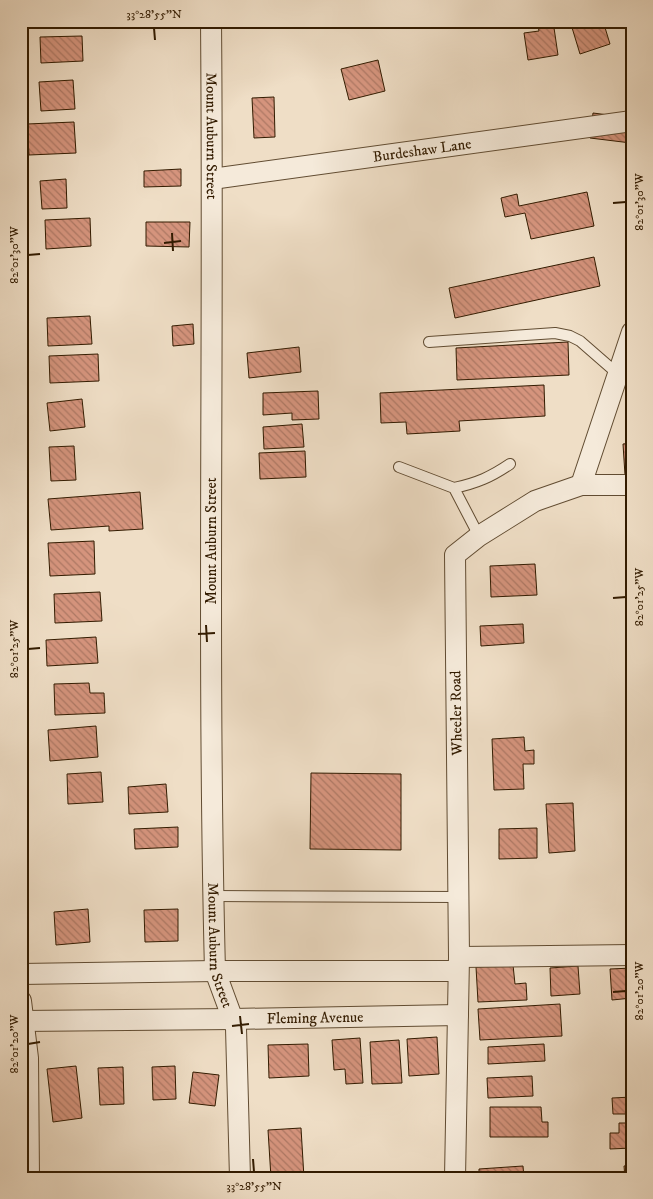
<svg xmlns="http://www.w3.org/2000/svg" width="653" height="1199" font-family="'IM FELL DW Pica',serif">
	<defs>
		<pattern id="building-back-hatch" width="6" height="6" patternUnits="userSpaceOnUse" patternTransform="scale(1.25)"><rect width="6" height="6" fill="#d5947d"/><path d="M-1 5l2 2M0 0l6 6M5-1l2 2" fill="none" stroke="#ad7864"/></pattern>
	</defs>
	<rect width="100%" height="100%" fill="#efdec6"/>
	<filter id="stains"><feTurbulence type="fractalNoise" baseFrequency=".004" numOctaves="4"/><feColorMatrix values="0 0 0 0 .2 0 0 0 0 .09 0 0 0 0 .02 0 0 0 .5 -.17"/></filter>
	<radialGradient id="worn" r=".72"><stop offset=".6" stop-color="#630" stop-opacity="0"/><stop offset="1" stop-color="#630" stop-opacity=".3"/></radialGradient>
	<path fill="url(#building-back-hatch)" stroke="#321b00" d="M537 21H553L558 55 528 60 524 33 539 31Z
		M570 21H603L610 44 580 54Z
		M82 36 83 61 41 63 40 37Z
		M378 60 385 91 349 100 341 69Z
		M73 80 75 109 41 111 39 82Z
		M274 97 275 137 254 138 252 98Z
		M593 113 632 118 631 143 590 138Z
		M74 122 76 153 29 155 27 124Z
		M181 169V186L144 187V171Z
		M66 179 67 208 42 209 40 181Z
		M587 192 594 226 531 239 525 213 505 217 501 198 517 194 519 206Z
		M90 218 91 246 46 249 45 220Z
		M146 222H190L189 247 146 246Z
		M594 257 600 286 455 318 449 288Z
		M90 316 92 344 48 346 47 318Z
		M193 324 194 344 173 346 172 326Z
		M568 342 569 375 457 380 456 348Z
		M299 347 301 372 249 378 247 353Z
		M98 354 99 381 50 383 49 356Z
		M544 385 545 416 459 421 460 431 407 434 406 422 381 423 380 393Z
		M318 391 319 419 292 420V413L263 415V393Z
		M82 399 85 427 50 431 47 403Z
		M302 424 304 447 264 449 263 427Z
		M632 443V474L625 475 623 444Z
		M74 446 76 480 51 481 49 447Z
		M305 451 306 477 260 479 259 453Z
		M140 492 143 529 109 531V526L51 530 48 499Z
		M94 541 95 574 50 576 48 543Z
		M535 564 537 595 491 597 490 566Z
		M100 592 102 621 55 623 54 594Z
		M523 624 524 643 481 646 480 626Z
		M96 637 98 663 47 666 46 640Z
		M89 683 90 693H104L105 713 55 715 54 684Z
		M96 726 98 757 50 761 48 730Z
		M524 737 525 751 534 750V764H523L524 789 494 790 492 739Z
		M101 772 103 802 68 804 67 774Z
		M311 773 401 774V850L310 849Z
		M166 784 168 812 129 814 128 787Z
		M573 803 575 851 549 853 546 804Z
		M178 827V847L135 849 134 829Z
		M537 828V858L499 859V829Z
		M88 909 90 942 56 945 54 912Z
		M178 909V941L145 942 144 910Z
		M513 965 515 984 526 983 527 1000 478 1002 476 967Z
		M578 966 580 994 551 996 550 968Z
		M632 968V998L612 1000 610 969Z
		M560 1004 562 1036 480 1040 478 1009Z
		M437 1037 439 1074 409 1076 407 1039Z
		M360 1038 363 1083 346 1084 345 1069 334 1070 332 1040Z
		M399 1040 402 1083 372 1084 370 1042Z
		M308 1044 309 1076 269 1078 268 1045Z
		M544 1044 545 1061 488 1064V1047Z
		M76 1066 82 1118 53 1122 47 1069Z
		M175 1066 176 1099 153 1100 152 1067Z
		M123 1067 124 1104 100 1105 98 1068Z
		M193 1072 219 1075 215 1106 189 1103Z
		M532 1076 533 1096 488 1098 487 1078Z
		M632 1097V1114H613L612 1098Z
		M490 1107H541L542 1122H548V1137H490Z
		M619 1123H632V1148L610 1149V1133H619Z
		M301 1128 304 1178H271L268 1130Z
		M632 1165V1178H625L624 1166Z
		M523 1166 524 1178H479V1169Z"/>
	<g fill="none" stroke-linecap="round" stroke-linejoin="round">
		<defs>
			<path id="service" d="M429 342 555 333 570 336 580 341 619 375
				M399 467 454 488 479 536
				M454 488C477 483 491 477 510 464
				M214 896 458 897"/>
			<g id="minor">
				<path id="s1" d="M211 21C214 338 207 654 215 971L236 1028 240 1178"/>
				<path id="s2" d="M212 179 632 121"/>
				<path d="M581 485 632 332"/>
				<path d="M459 957 632 955"/>
				<path d="M21 974 215 971H458"/>
				<path d="M21 1001 28 1058 29 1178"/>
				<path id="s3" d="M21 1021 233 1019 458 1015"/>
				<path d="M455 1178 459 957 455 555 479 536 535 501 581 485H632"/>
			</g>
		</defs>
		<use href="#service" stroke="#614c32" stroke-width="12"/>
		<use href="#minor" stroke="#614c32" stroke-width="22"/>
		<use href="#service" stroke="#f5eada" stroke-width="10"/>
		<use href="#minor" stroke="#f5eada" stroke-width="20"/>
	</g>
	<path fill="none" stroke="#321b00" stroke-width="2" d="M154 28 155 40M613 203 626 202M172 233 173 251M164 243 181 241M28 255 40 254M613 598 626 597M206 625 207 642M198 634 215 633M28 649 40 648M613 992 626 991M240 1016 242 1034M232 1026 249 1024M28 1044 40 1042M253 1159 254 1172"/>
	<g text-anchor="middle" stroke-width="4" stroke-linejoin="round" paint-order="stroke">
		<g font-size="15" fill="#321b00" stroke="#f5eada">
			<text dy="5" stroke="none"><textPath href="#s1" startOffset="115">Mount Auburn Street</textPath></text>
			<text dy="5" stroke="none"><textPath href="#s2" startOffset="212">Burdeshaw Lane</textPath></text>
			<text transform="translate(211 541) rotate(-90)" y="5">Mount Auburn Street</text>
			<text transform="translate(456 713) rotate(-91)" y="5">Wheeler Road</text>
			<text dy="5" stroke="none"><textPath href="#s1" startOffset="925">Mount Auburn Street</textPath></text>
			<text dy="5" stroke="none"><textPath href="#s3" startOffset="294">Fleming Avenue</textPath></text>
		</g>
	</g>
	<rect width="653" height="1199" fill="none" stroke="#efdec6" stroke-width="55"/>
	<rect x="28" y="28" width="598" height="1144" fill="none" stroke="#321b00" stroke-width="2"/>
	<g font-size="12" text-anchor="middle" fill="#321b00">
		<text x="154" y="18">33°28'55"N</text>
		<text transform="translate(639 202) rotate(-90)" y="4">82°01'30"W</text>
		<text transform="translate(14 255) rotate(-90)" y="4">82°01'30"W</text>
		<text transform="translate(639 597) rotate(-90)" y="4">82°01'25"W</text>
		<text transform="translate(14 649) rotate(-90)" y="4">82°01'25"W</text>
		<text transform="translate(639 991) rotate(-90)" y="4">82°01'20"W</text>
		<text transform="translate(14 1044) rotate(-90)" y="4">82°01'20"W</text>
		<text x="254" y="1190">33°28'55"N</text>
	</g>
	<rect width="100%" height="100%" filter="url(#stains)"/>
	<rect width="100%" height="100%" fill="url(#worn)"/>
</svg>
